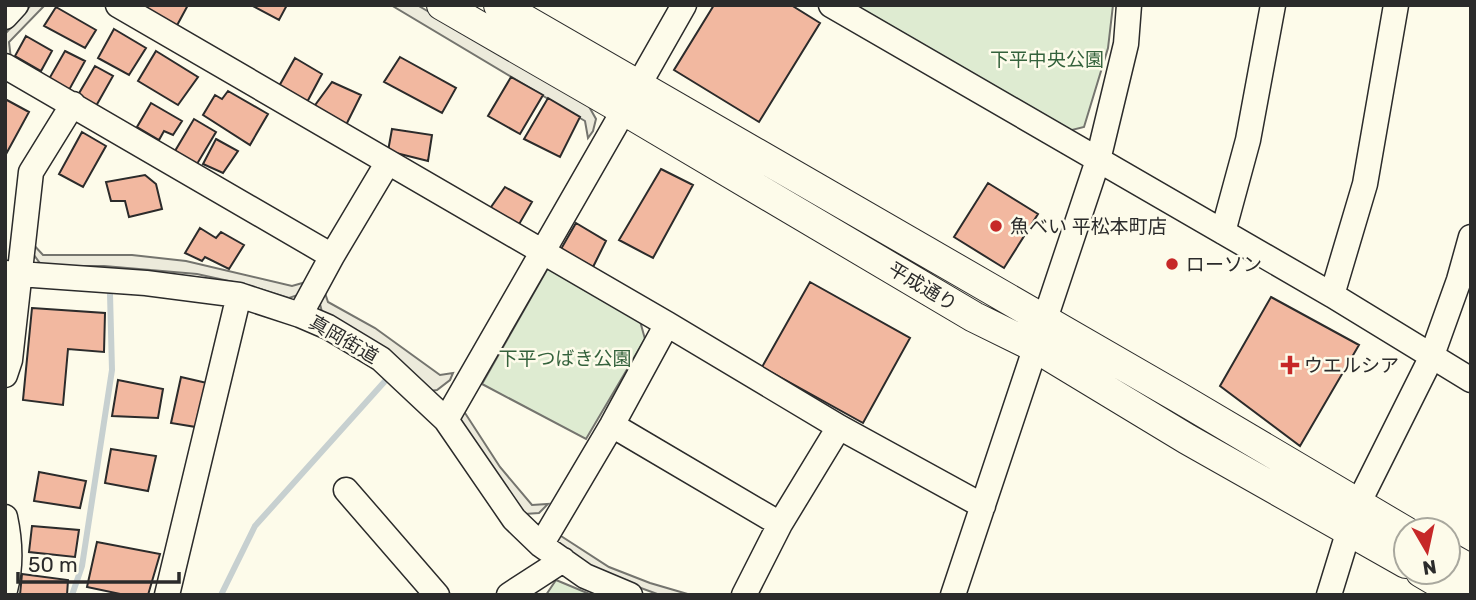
<svg xmlns="http://www.w3.org/2000/svg" width="1476" height="600" font-family="Rubik,'Noto Sans JP',sans-serif">
	<rect width="100%" height="100%" fill="#fdfbea"/>
	<path fill="#deebd1" stroke="#74746e" stroke-width="2" d="M846 5H1113L1108 48 1084 127 1064 132Z
		M548 268 640 321 645 339 586 439 482 384Z
		M556 580 592 595H546Z"/>
	<path fill="#eceadb" stroke="#74746e" stroke-width="2" d="M31 5H45L9 42 11 59 5 52V34Z
		M391 5H417L587 103 596 119 593 131 588 138 585 121Z
		M31 242 43 255H132L186 261 292 286 306 282 298 295 289 298 247 285 197 274 104 266H42L34 255Z
		M324 290 328 302 375 328 440 375 453 373 450 380 437 390 430 391 322 312 320 304Z
		M463 396 465 413 500 467 532 505 548 504 539 513 525 514 454 412Z
		M560 520 561 536 609 567 650 583 691 595H660L597 572 555 546Z"/>
	<g fill="none" stroke-linecap="round" stroke-linejoin="round">
		<path stroke="#c7d0d0" stroke-width="6" d="M72 595 82 566 112 370 110 294
			M221 595 255 526 386 380"/>
	</g>
	<path fill="#f2b8a0" stroke="#2b2b2b" stroke-width="2" d="M134 5H188L175 29Z
		M251 5H287L279 20Z
		M714 5H791L820 23 759 122 674 70Z
		M56 7 96 30 85 48 44 26Z
		M114 29 146 48 129 75 98 58Z
		M26 36 52 51 41 71 15 56Z
		M65 51 85 61 69 90 49 79Z
		M156 51 198 77 178 105 138 81Z
		M400 57 456 88 442 113 384 82Z
		M295 58 322 74 306 104 278 88Z
		M95 66 113 76 96 106 78 95Z
		M511 77 543 95 520 134 488 116Z
		M332 82 361 95 345 127 313 108Z
		M228 91 268 114 250 145 203 115 215 95 222 99Z
		M548 98 580 117 560 157 524 139Z
		M5 99 29 112 5 156Z
		M151 103 182 121 173 135 164 131 159 140 137 127Z
		M194 119 216 132 197 164 175 151Z
		M392 129 432 135 428 161 388 151Z
		M82 132 106 146 83 187 59 174Z
		M216 139 238 151 223 173 203 164Z
		M661 169 693 185 653 258 619 240Z
		M145 175 156 184 162 209 129 217 125 201H111L106 182Z
		M988 183 1038 214 1004 268 954 237Z
		M505 187 532 202 518 226 489 210Z
		M576 223 606 241 593 267 561 249Z
		M200 228 216 238 221 232 244 245 229 269 205 257 202 261 185 253Z
		M810 282 910 338 863 423 762 367Z
		M1271 297 1359 345 1300 446 1220 386Z
		M32 308 105 313 104 352 68 349 63 405 23 400Z
		M181 377 207 383 196 427 171 423Z
		M118 380 163 389 158 418 112 416Z
		M111 449 156 456 148 491 105 483Z
		M39 472 86 481 80 508 34 501Z
		M32 526 79 530 75 557 29 552Z
		M97 542 160 554 148 595H125L87 587Z
		M22 574 68 580 67 595H20Z"/>
	<g fill="none" stroke-linecap="round" stroke-linejoin="round">
		<defs>
			<path id="minor" d="M118 5 667 324 839 427 983 506
				M831 5 1332 295 1471 380
				M5 17 16 5
				M5 66 332 256
				M638 86 684 5
				M1223 232 1248 140 1273 5
				M5 273 146 283 239 295 300 315 328 327 381 359 446 420 514 519 541 545 585 576 630 595
				M1332 295 1365 184 1396 5
				M300 315 332 256 388 162
				M5 375 10 360 31 172 73 104
				M446 420 624 110
				M612 425 780 524
				M346 490 437 595
				M1358 504 1431 358 1459 280 1471 237
				M5 517C10 540 11 567 5 590
				M541 545 612 425 667 324
				M167 595 239 295
				M509 595 563 560
				M744 595 780 524 839 427
				M953 595 1098 160 1126 44 1129 5
				M1329 595 1349 530"/>
			<path id="major" d="M442 5 624 110 974 317 1035 347 1187 439 1406 563
				M499 5 1178 397 1406 532
				M1448 557 1471 570
				M1421 572 1460 595"/>
		</defs>
		<use href="#minor" stroke="#2b2b2b" stroke-width="27"/>
		<use href="#major" stroke="#2b2b2b" stroke-width="32"/>
		<use href="#minor" stroke="#fdfbea" stroke-width="24"/>
		<use href="#major" stroke="#fdfbea" stroke-width="30"/>
	</g>
	<g fill="#c62828" stroke="#fdfbea" stroke-width="2.5">
		<circle cx="996" cy="226" r="7"/>
		<circle cx="1172" cy="264" r="7"/>
		<path d="M1286.5 354.5h7v7h7v7h-7v7h-7v-7h-7v-7h7z"/>
	</g>
	<g text-anchor="middle" stroke-width="5" stroke-linejoin="round" paint-order="stroke">
		<g font-size="19" fill="#34623c" stroke="#fdfbea">
			<text x="1047" y="66">下平中央公園</text>
			<text x="565" y="365">下平つばき公園</text>
		</g>
		<g font-size="19" fill="#2b2b2b" stroke="#fdfbea" text-anchor="start">
			<text x="1010" y="233">魚べい 平松本町店</text>
			<text x="1186" y="271">ローソン</text>
			<text x="1304" y="372">ウエルシア</text>
		</g>
		<g font-size="19" fill="#2b2b2b" stroke="#fdfbea">
			<text transform="translate(923 286) rotate(31)" y="7">平成通り</text>
			<text transform="translate(344 339) rotate(30)" y="7">真岡街道</text>
		</g>
	</g>
	<rect width="1476" height="600" fill="none" stroke="#2b2b2b" stroke-width="14"/>
	<g transform="translate(1427 551) rotate(171)"><circle r="33" fill="#fdfbea" stroke="#a9a89e" stroke-width="2"/>
	<path d="M0-5L12 26L0 18L-12 26Z" fill="#c62828"/>
	<text y="-10" font-size="19" font-weight="bold" text-anchor="middle" fill="#2b2b2b">N</text>
	</g>
	<path d="M18 572v10h161v-10" fill="none" stroke="#2b2b2b" stroke-width="3.5"/>
	<text x="28" y="572" font-size="21" fill="#2b2b2b" stroke="#fdfbea" stroke-width="5" paint-order="stroke">50 m</text>
</svg>
